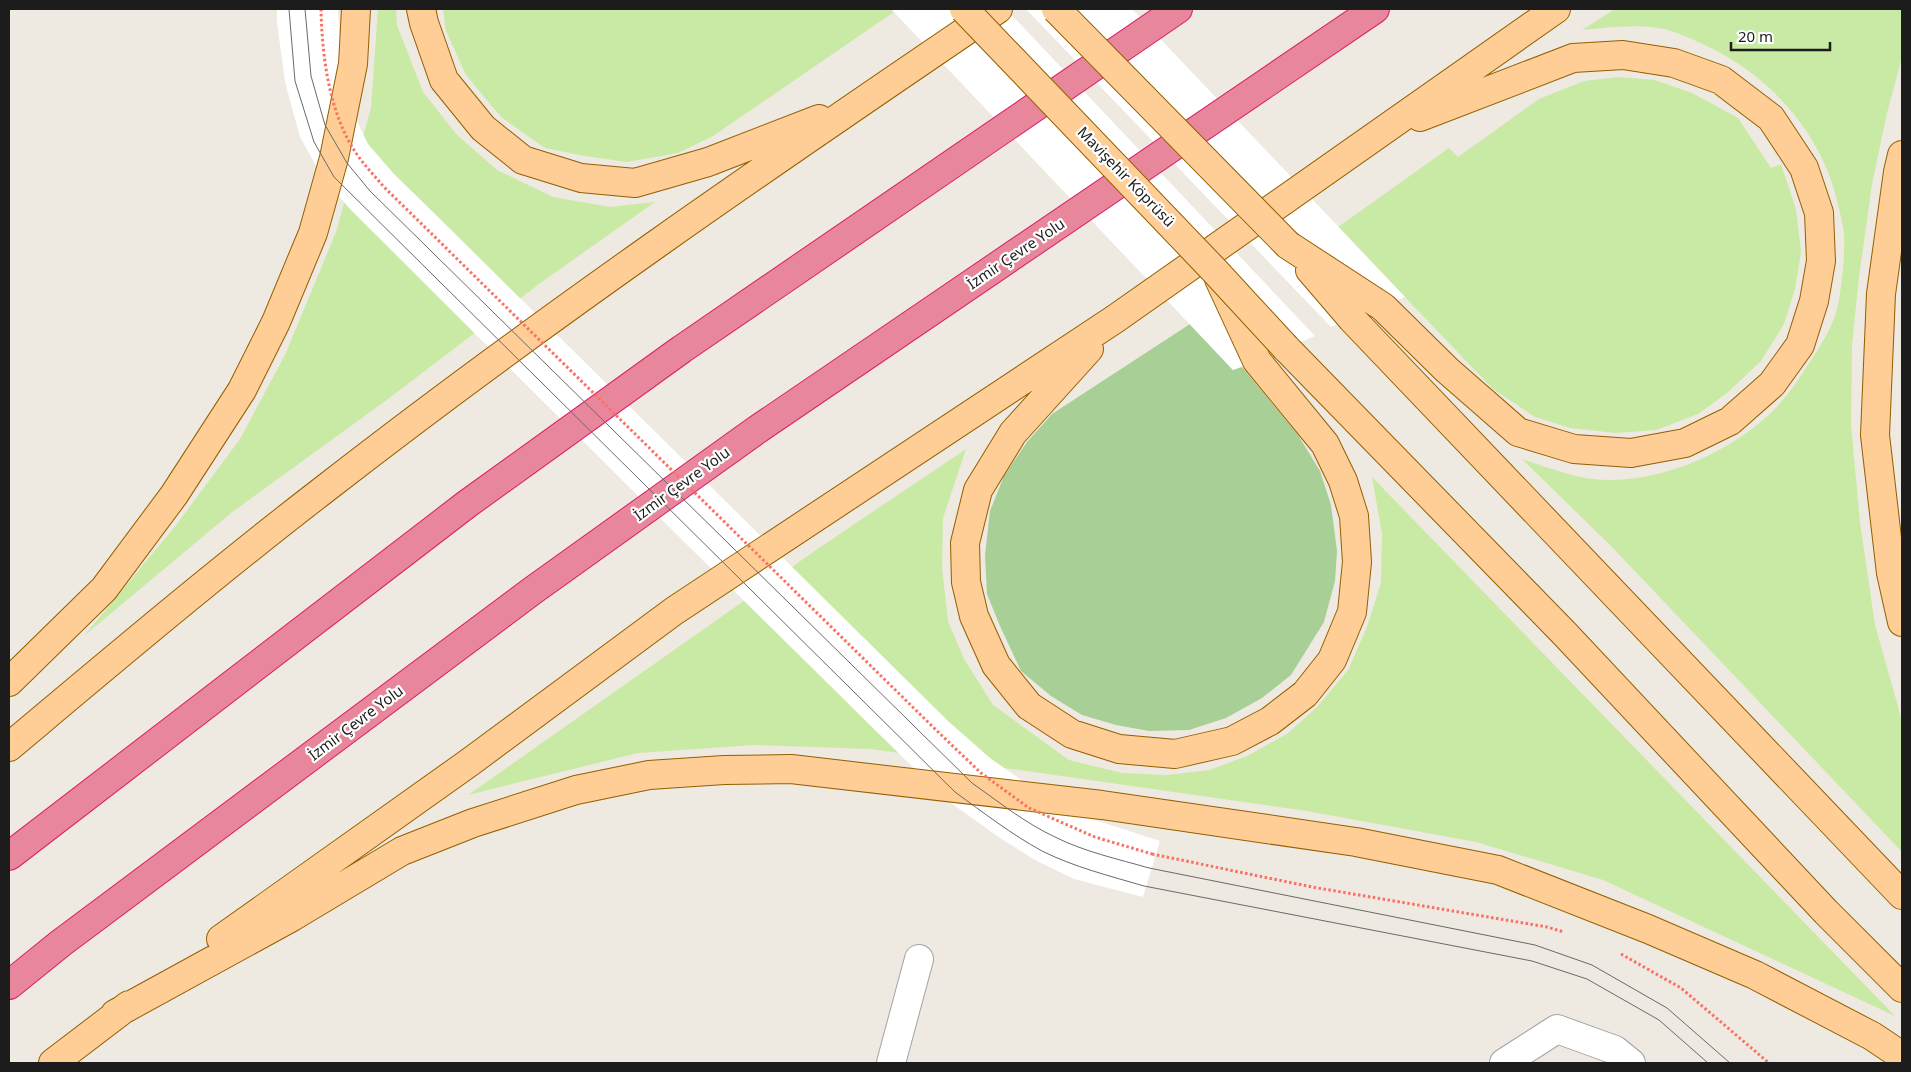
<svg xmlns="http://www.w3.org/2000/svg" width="1911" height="1072" font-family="'Noto Sans',sans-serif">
	<rect width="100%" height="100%" fill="#eee9e1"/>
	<path fill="#c9eaa5" d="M378 9H396L397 25 423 92 457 135 497 170 553 197 610 207 655 202 543 281 388 399 231 513 84 636 177 524 240 439 285 355 336 232 371 108Z
		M443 9H891L894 12 713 136 678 153 627 162 585 156 545 148 501 117 466 75 446 31Z
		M1615 9H1902V57L1887 113 1872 184 1859 277 1852 345 1851 425 1860 522 1875 625 1902 721V852L1612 547 1522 459C1550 468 1579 480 1608 480 1668 480 1729 452 1772 412 1787 397 1799 379 1810 362 1821 345 1834 325 1838 305 1842 283 1845 256 1844 234 1843 225 1841 217 1839 209 1825 139 1776 81 1713 49 1698 42 1675 30 1658 28 1633 24 1607 28 1582 30Z
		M1618 77 1655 80 1692 93 1738 118 1771 168 1781 164 1796 209 1801 252 1795 289 1784 324 1761 361 1727 393 1698 414 1656 430 1616 433 1570 428 1535 417 1493 389 1338 227 1449 148 1458 157 1539 99 1584 81Z
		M966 449 943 518 942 568 948 621 964 659 993 705 1069 760 1122 773 1167 775 1210 770 1247 756 1287 734 1318 706 1348 670 1367 627 1381 583 1382 534 1372 477 1895 1016 1603 880 1476 842 1307 811 871 749 754 745 638 753 468 795 819 548Z"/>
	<path fill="#a8cf95" d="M1190 324 1233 370 1242 367 1298 435 1320 471 1331 505 1337 551 1335 581 1324 622 1291 675 1262 698 1226 718 1189 730 1149 731 1116 725 1082 715 1051 696 1021 671 1000 626 987 594 985 555 990 511 1004 476 1027 442 1052 414Z"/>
	<path fill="#fff" d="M277 9H338L341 68 353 113 368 144 393 173 438 217 948 721 990 758 1038 792 1095 820 1160 841 1143 897 1074 879 1035 860 1000 838 944 798 661 519 349 208 321 175 300 137 285 82 277 23Z
		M891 9H1006L1315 336 1233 370Z
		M1026 9H1132L1405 297 1331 327Z"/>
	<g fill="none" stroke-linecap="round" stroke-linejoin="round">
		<defs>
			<path id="minor" d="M891 1063 919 959
				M1504 1063 1557 1029 1615 1050 1631 1063"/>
			<path id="major" d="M421 9 424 23 444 80 483 128 523 160 581 178 635 183 708 162 819 119
				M1902 155 1898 172 1881 294 1875 435 1891 573 1902 622
				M1288 245 1383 307 1447 370 1518 432 1574 449 1631 453 1685 443 1730 421 1772 384 1800 345 1814 301 1821 261 1819 213 1804 168 1771 118 1721 80 1674 63 1623 55 1573 58 1420 117
				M1310 270 1352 319 1902 895
				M1286 348 1564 633 1826 912 1902 988
				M1089 349 1013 433 978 490 965 543 966 582 974 616 996 665 1029 706 1072 734 1119 749 1175 754 1232 741 1270 721 1305 694 1332 660 1352 612 1357 562 1354 516 1343 481 1325 444 1257 361 1219 279
				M9 682 104 589 174 495 242 390 276 322 313 233 334 158 353 64 356 9
				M9 747C114 659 218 571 326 488 543 319 771 163 998 9
				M221 939 470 762 674 611 1115 319 1556 9
				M115 1014 292 917 402 851 473 823 576 790 649 775 724 770 791 769 1102 805 1356 842 1498 870 1648 929 1755 975 1872 1036 1902 1056
				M53 1063 129 1005"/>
			<path id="highway" d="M9 856 467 504 682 349 1178 9
				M9 985 61 943 532 591 758 429 1375 9"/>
		</defs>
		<use href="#minor" stroke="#a3a3a3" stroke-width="30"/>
		<use href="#major" stroke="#945f00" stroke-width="30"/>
		<use href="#highway" stroke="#db1f65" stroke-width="30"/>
		<path stroke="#fd6f63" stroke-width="3" stroke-dasharray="2.5 2.5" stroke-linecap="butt" d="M1152 854 1312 887 1547 927 1564 932
			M1621 954 1681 988 1769 1063"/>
		<use href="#minor" stroke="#fff" stroke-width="28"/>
		<use href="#major" stroke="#fece96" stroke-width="28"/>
		<use href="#highway" stroke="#e8869b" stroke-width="28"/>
		<path stroke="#6a6a6a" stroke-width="1" d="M289 9 295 81 314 142 334 177 955 792C984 813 1011 834 1042 851 1074 867 1110 876 1144 886L1532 961 1587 979 1659 1020 1708 1063
			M305 9 311 76 325 125 347 163 370 191 972 783C999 802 1025 823 1055 837 1085 852 1118 859 1149 868L1535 945 1592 965 1667 1008 1730 1063"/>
		<defs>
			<path id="major-bridge" d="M964 9 1214 270 1286 348
				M1056 9 1288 245"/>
		</defs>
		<use href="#major-bridge" stroke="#945f00" stroke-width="30" stroke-linecap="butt"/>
		<path stroke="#fd6f63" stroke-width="3" stroke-dasharray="2.5 2.5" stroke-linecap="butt" d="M321 9C322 56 329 113 356 153 364 165 374 175 383 186L935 729 981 773 1029 808 1095 837 1152 854"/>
		<use href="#major-bridge" stroke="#fece96" stroke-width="28"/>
	</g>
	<g text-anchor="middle" stroke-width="4.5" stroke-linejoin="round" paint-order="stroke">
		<g font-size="15" fill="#1c1c1c" stroke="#fff">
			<text transform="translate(1126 177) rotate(46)" y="5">Mavişehir Köprüsü</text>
			<text transform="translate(1016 254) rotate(-34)" y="5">İzmir Çevre Yolu</text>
			<text transform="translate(682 484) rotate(-36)" y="5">İzmir Çevre Yolu</text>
			<text transform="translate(356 723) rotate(-37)" y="5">İzmir Çevre Yolu</text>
		</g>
	</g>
	<rect width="1911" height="1072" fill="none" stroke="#1c1c1c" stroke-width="20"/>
	<path d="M1731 42v8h99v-8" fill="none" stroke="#1c1c1c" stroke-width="2.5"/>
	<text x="1738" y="42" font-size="15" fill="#1c1c1c" stroke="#ffffff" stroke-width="4" paint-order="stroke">20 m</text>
</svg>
